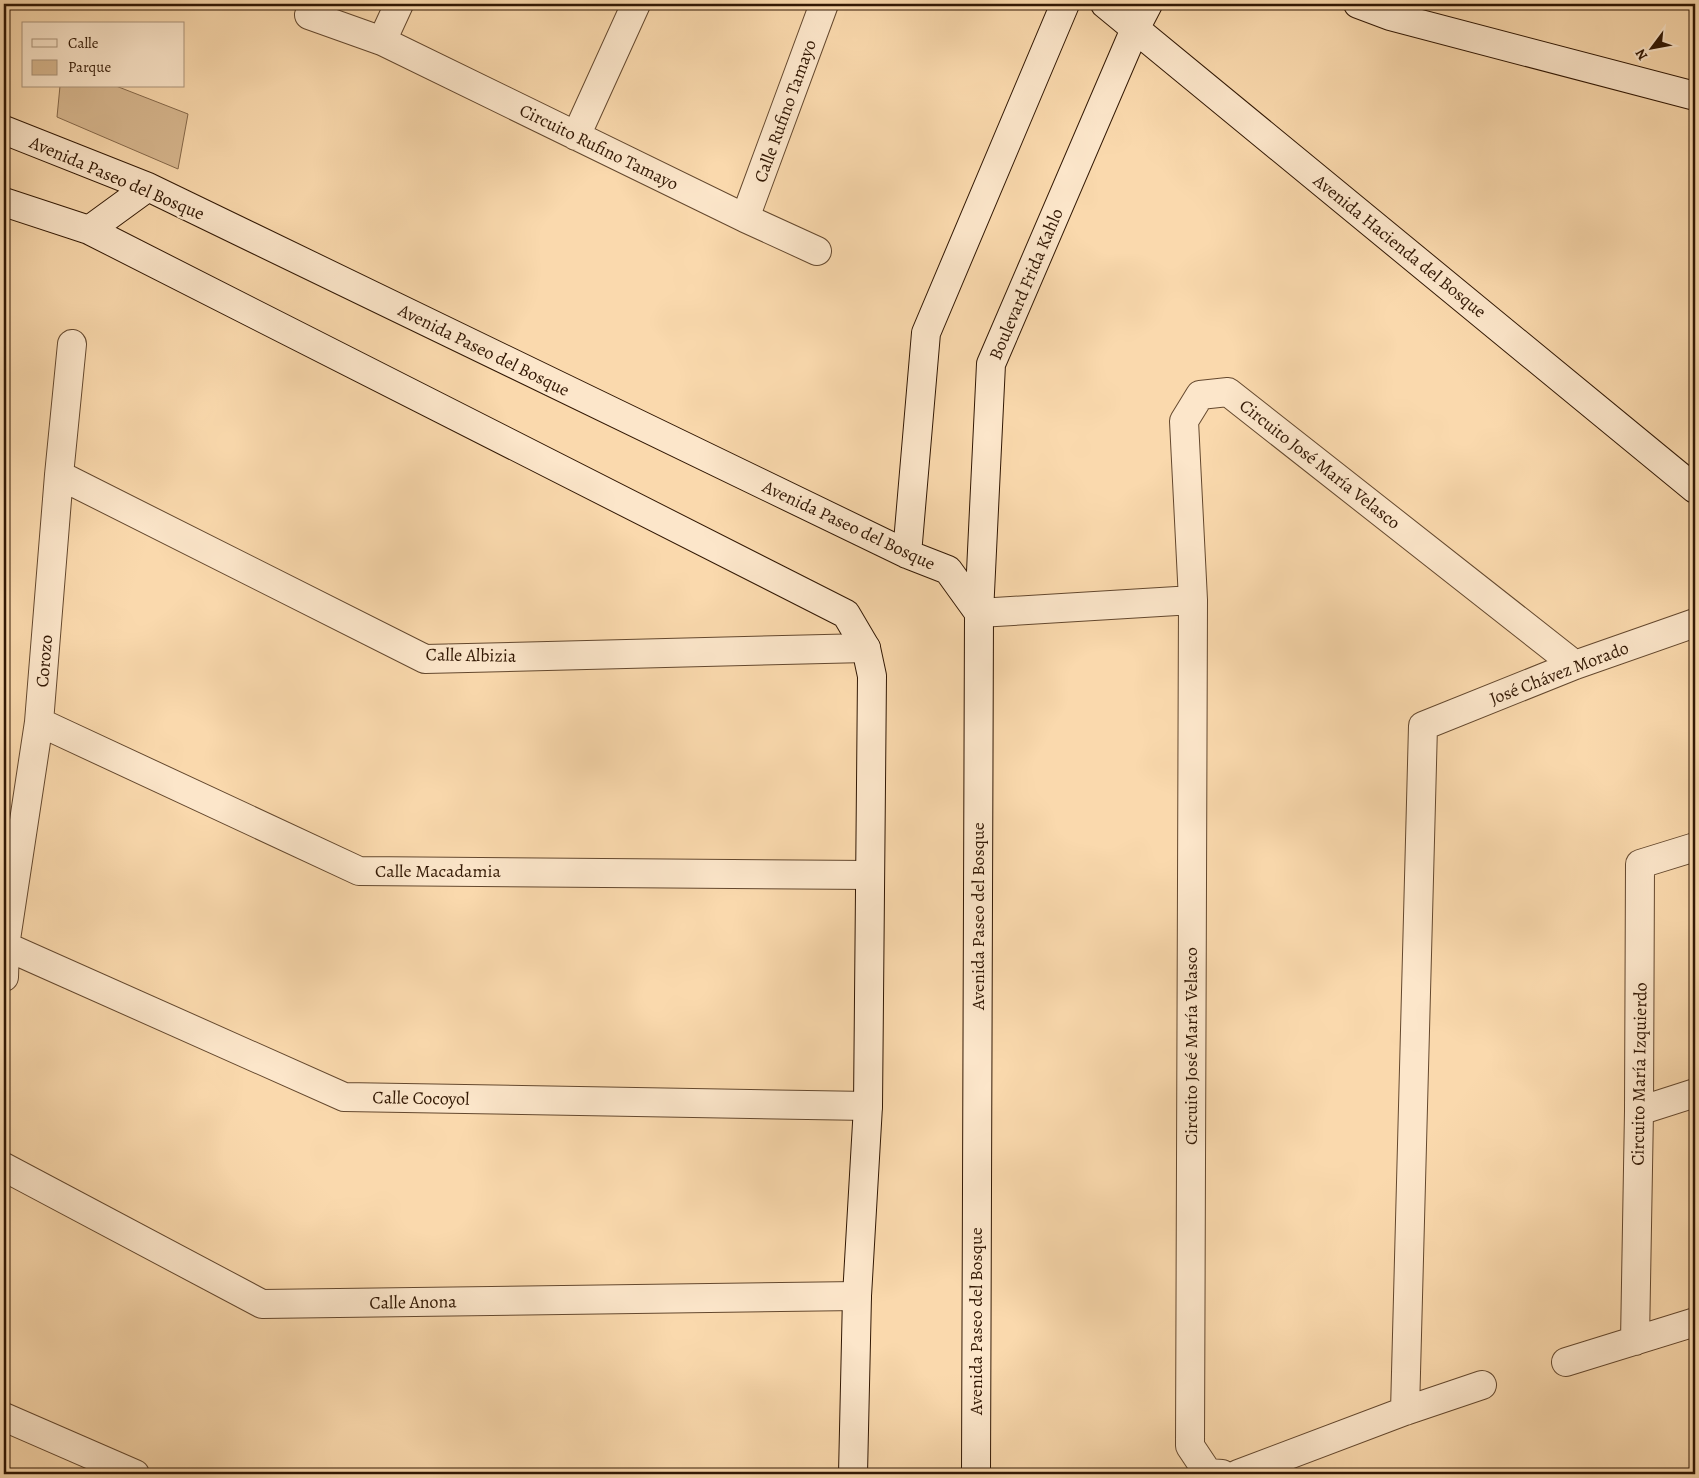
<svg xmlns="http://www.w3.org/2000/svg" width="1699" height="1478" font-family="Alegreya,serif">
	<rect width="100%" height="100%" fill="#fad9ad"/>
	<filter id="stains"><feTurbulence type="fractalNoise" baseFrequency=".004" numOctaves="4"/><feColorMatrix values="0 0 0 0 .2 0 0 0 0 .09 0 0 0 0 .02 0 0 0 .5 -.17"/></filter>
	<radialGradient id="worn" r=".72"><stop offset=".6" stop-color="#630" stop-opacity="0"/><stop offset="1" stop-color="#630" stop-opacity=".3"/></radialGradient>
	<path fill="#d8b890" stroke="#85684a" d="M60 86H116L188 114 178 169 57 117Z"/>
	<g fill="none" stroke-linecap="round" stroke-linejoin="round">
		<defs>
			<path id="street" d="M309 15 382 41 745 218 817 251
				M382 41 399 4
				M576 136 636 4
				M745 218 824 4
				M59 475 425 659 866 648
				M979 613 1193 600
				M39 722 359 871 870 875
				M5 946 344 1097 868 1106
				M4 977 5 946 39 722 59 475 72 344
				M1639 1111 1695 1093
				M4 1167 262 1304 857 1296
				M1635 1341 1639 1111 1640 864 1695 847
				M1566 1362 1695 1322
				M1405 1411 1423 726 1575 665 1695 623
				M4 1417 135 1474
				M1222 1474 1208 1473 1190 1446 1193 600 1184 421 1200 395 1228 392 1575 665
				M1238 1474 1405 1411 1482 1385"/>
			<path id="secondary" d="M1105 4 1695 489
				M1358 4 1390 16 1695 96
				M4 130 148 187 907 554 948 570 979 613 976 1474
				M4 202 89 230 846 614 866 648 872 676 868 1106 857 1296 853 1474
				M89 230 148 187
				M907 554 926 333 1065 4
				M979 613 991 364 1135 29 1148 4"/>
		</defs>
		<use href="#street" stroke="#64482e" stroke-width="30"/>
		<use href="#secondary" stroke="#321804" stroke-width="30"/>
		<use href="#street" stroke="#fce6ca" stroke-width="28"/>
		<use href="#secondary" stroke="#fce6ca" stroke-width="28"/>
	</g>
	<g text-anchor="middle" stroke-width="5" stroke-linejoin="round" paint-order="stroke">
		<g font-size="18" fill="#321804" stroke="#fce6ca">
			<text transform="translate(785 111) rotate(-70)" y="6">Calle Rufino Tamayo</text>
			<text transform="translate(599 147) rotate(26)" y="6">Circuito Rufino Tamayo</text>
			<text transform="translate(117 178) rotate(23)" y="6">Avenida Paseo del Bosque</text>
			<text transform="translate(1400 246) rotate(39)" y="6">Avenida Hacienda del Bosque</text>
			<text transform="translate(1026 284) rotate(-67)" y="6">Boulevard Frida Kahlo</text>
			<text transform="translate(484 350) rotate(26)" y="6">Avenida Paseo del Bosque</text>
			<text transform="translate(1320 464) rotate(38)" y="6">Circuito José María Velasco</text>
			<text transform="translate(849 525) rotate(25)" y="6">Avenida Paseo del Bosque</text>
			<text transform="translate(471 655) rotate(1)" y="6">Calle Albizia</text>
			<text transform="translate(44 661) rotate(-85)" y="6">Corozo</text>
			<text transform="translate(1559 673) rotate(-21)" y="6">José Chávez Morado</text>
			<text x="438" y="877">Calle Macadamia</text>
			<text transform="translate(978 916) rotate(-90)" y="6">Avenida Paseo del Bosque</text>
			<text transform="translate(1191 1046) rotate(-90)" y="6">Circuito José María Velasco</text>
			<text transform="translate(1639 1074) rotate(-89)" y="6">Circuito María Izquierdo</text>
			<text transform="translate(421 1098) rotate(1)" y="6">Calle Cocoyol</text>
			<text transform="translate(413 1302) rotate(-1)" y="6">Calle Anona</text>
			<text transform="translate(976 1321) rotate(-90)" y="6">Avenida Paseo del Bosque</text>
		</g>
	</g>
	<rect width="1699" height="1478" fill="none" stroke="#fad9ad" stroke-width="20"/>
	<rect x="5" y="5" width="1689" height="1468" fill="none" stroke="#321804" stroke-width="2.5"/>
	<rect x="10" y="10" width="1679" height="1458" fill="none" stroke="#321804"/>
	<rect x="22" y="22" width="162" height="65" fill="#fce6ca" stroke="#ab947b"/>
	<rect x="32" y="39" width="25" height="8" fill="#fce6ca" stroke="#ab947b"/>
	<text x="68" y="48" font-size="15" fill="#321804">Calle</text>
	<rect x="32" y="60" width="25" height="15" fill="#d8b890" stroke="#ab947b"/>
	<text x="68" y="72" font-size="15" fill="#321804">Parque</text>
	<g transform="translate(1652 48) rotate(238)" stroke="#fce6ca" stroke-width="4" paint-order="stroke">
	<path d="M0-4L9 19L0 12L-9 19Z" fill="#321804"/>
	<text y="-8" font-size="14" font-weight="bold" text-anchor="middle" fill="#321804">N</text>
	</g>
	<rect width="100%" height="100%" filter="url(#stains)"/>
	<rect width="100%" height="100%" fill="url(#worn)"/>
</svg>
